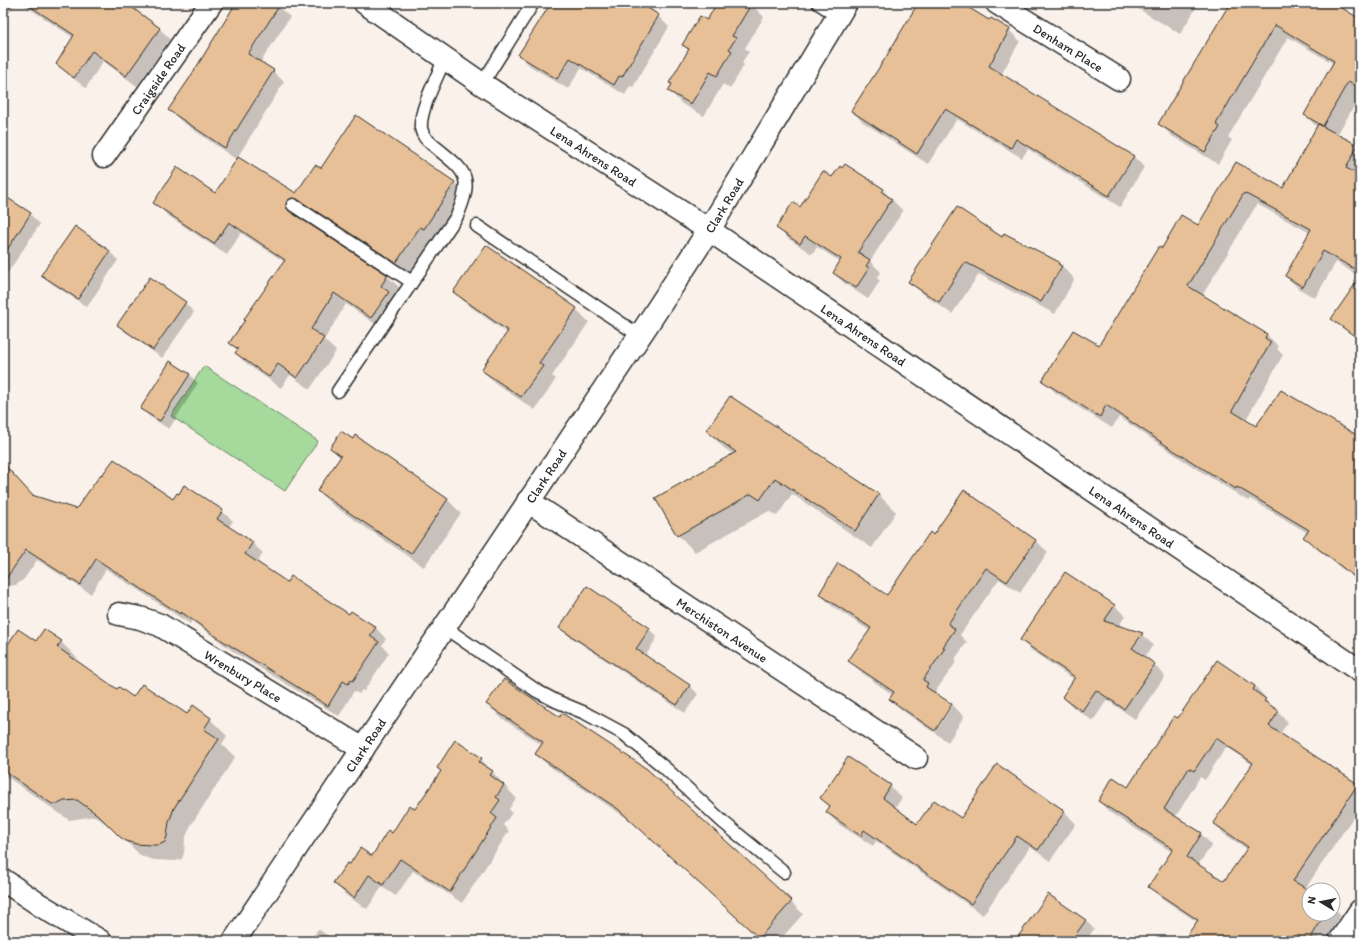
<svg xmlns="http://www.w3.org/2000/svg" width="1363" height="944" font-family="Itim,sans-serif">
	<rect width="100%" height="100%" fill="#faf2ea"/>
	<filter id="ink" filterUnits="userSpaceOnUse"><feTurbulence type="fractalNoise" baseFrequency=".025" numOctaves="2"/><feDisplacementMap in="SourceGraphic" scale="8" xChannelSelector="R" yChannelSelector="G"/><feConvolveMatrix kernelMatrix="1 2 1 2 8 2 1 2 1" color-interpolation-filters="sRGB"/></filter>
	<g filter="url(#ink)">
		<path fill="#a5da9c" stroke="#688264" d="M204 366 318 441 285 491 171 416Z"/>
		<path fill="#0003" fill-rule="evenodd" d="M3 3H16L3 21Z
			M21 3H124L159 28 170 39 137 86 103 61 86 88 69 75 58 64 74 38Z
			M238 3H274L290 17 260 63 273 71 284 82 237 158 296 195 321 170 357 117 455 183 467 195 436 241 433 239 409 274 299 213 297 218 387 276 400 288 394 297 401 305 384 330 346 304 324 340 336 351 310 389 290 375 281 388 248 365 236 353 238 350 230 343 285 262 241 233 227 255 167 215 155 202 215 194 237 160 181 121 170 110Z
			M552 3H645L669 27 633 87 630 86 625 95 581 68 568 89 530 66 519 55Z
			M719 3H750L764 17 745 48 749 52 742 62 744 65 730 89 723 84 704 116 682 104 669 90 689 51 683 45 707 22Z
			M919 3H959L990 22 1009 30 1020 41 1001 75 1133 156 1144 167 1120 207 1028 149 1022 158 957 119 928 164 863 122 852 111 887 58Z
			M1080 3H1086L1085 6Z
			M1125 3H1199L1180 34 1137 8 1135 9Z
			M1231 3H1332L1360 20V96L1337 135 1360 148V277L1336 262 1315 298 1298 288 1286 276 1310 233 1257 204 1202 296 1266 334 1279 347 1277 349 1283 355 1245 421 1256 428 1360 438V583L1317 549 1305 537 1308 533 1250 499 1248 501 1186 462 1119 417 1112 428 1056 393 1044 381 1099 347 1162 249 1198 226 1237 163 1284 190 1317 127 1305 115 1334 64 1288 37 1228 137 1232 140 1218 164 1172 136 1160 124Z
			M845 165 883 190 903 211 870 261 881 272 877 278 880 281 868 299 845 284 834 273 841 262 817 247 812 254 789 239 777 228 832 179Z
			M3 196 30 214 40 224 3 280Z
			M75 227 110 252 118 260 87 307 51 283 42 275Z
			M1002 238 1059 263 1072 276 1074 280 1055 314 979 274 952 314 923 294 910 281Z
			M486 247 576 309 589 322 552 376 556 379 535 410 495 383 482 370 507 333 468 305 454 292Z
			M3 293 7 297 3 303Z
			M185 303 194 312 162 358 127 333 118 324Z
			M189 374 198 383 169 429 150 417 142 409Z
			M730 397 879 495 896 512 872 548 792 494 777 516 769 511 695 552 678 535 733 454 724 448 707 431Z
			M355 436 448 500 461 513 424 567 331 504 318 491 341 458 331 448 353 440Z
			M8 469 33 496 77 510 173 501 222 511 233 521 229 527 252 543 263 553 257 563 287 584 349 615 351 612 376 628 386 639 382 645 389 653 364 691 362 690 359 694 354 691 339 716 234 652 192 621 190 624 106 569 91 594 37 560 24 579 16 585 3 587V473Z
			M934 536 1035 540 1048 552 1020 593 999 579 960 635 967 642 955 659 957 661 935 692 940 697 952 704 964 717 948 742 935 733 952 706H950L933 732 903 711 891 699 893 695 862 673 850 661 870 631 832 606 820 594 888 596Z
			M1114 605 1125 616 1119 626 1142 634 1153 645 1144 658 1154 665 1165 676 1135 719 1107 700 1093 721 1074 708 1063 697 1075 680 1032 651 1021 640Z
			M561 628 649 629 657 637 645 657 690 686 698 694 685 713 569 636Z
			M36 642H61L78 659 76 662 117 691 134 699 187 716 210 719 227 736 222 744 235 757 191 825 185 839 184 853 182 859 176 861 154 860 144 857 139 854 117 832 95 816 69 820 3 774V654Z
			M1217 661 1255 686 1265 697 1264 699 1288 722 1280 734 1360 787V807L1305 889 1309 892V914H1333V907L1341 915 1326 940 1320 936 1316 941H1184L1197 922 1160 897 1150 887 1172 852 1109 812 1099 801 1128 788 1178 719ZM1226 747 1253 765 1214 823 1224 834 1247 849 1224 883 1198 865 1212 845 1201 834 1175 818 1200 777 1205 780Z
			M488 704 791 902 803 914 779 941H762L631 821 549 766 536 754 542 745 500 717Z
			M481 759 516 798 509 809 512 813 503 825 509 831 462 903 413 871 396 896 382 887 367 909 347 896 334 883 350 866 372 857 415 811 441 772 438 768Z
			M998 765 1065 812 1076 824 1050 861 1030 847 983 915 876 841 873 846 838 824 827 812 830 807 821 798 890 786 902 798 895 808 918 826 961 819Z
			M1085 920 1094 929 1086 941H1018Z
			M318 929 336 941H310Z"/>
		<path fill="#e7c097" stroke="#2b2b2b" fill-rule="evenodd" d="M25 3H126L160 28 126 76 92 51 74 78 56 64 74 35Z
			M236 3H281L248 54 274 70 225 148 168 110 189 79Z
			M551 3H640L659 15 622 77 619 76 614 85 570 58 557 79 518 55Z
			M717 3H752L732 36 736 38 729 49 732 51 717 76 710 72 691 104 668 91 672 84 669 83 689 49 682 45 700 16 707 20Z
			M918 3H961L989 20 991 18 1010 29 989 66 1134 156 1109 196 1016 139 1011 148 945 109 917 154 851 111 886 57Z
			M1230 3H1334L1360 19V88L1348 82 1323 126 1304 115 1334 61 1275 25 1216 124 1220 127 1205 152 1158 124Z
			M356 115 455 182 424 229 420 227 396 263 297 199 293 198 287 201 286 205 289 211 388 275 381 286 389 292 371 318 334 293 311 329 324 338 297 378 278 364 269 377 235 353 238 349 229 343 245 320 244 319 285 260 229 222 214 244 153 203 177 167 215 193 238 157 296 193 315 165 321 168Z
			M1318 124 1358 145 1346 168 1360 175V272L1323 251 1303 287 1285 276 1311 229 1244 193 1188 286 1267 334 1265 338 1271 342 1232 411 1256 426 1281 390 1360 437V581L1303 537 1309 530 1237 487 1236 489 1173 450 1106 405 1100 417 1042 381 1073 330 1099 345 1159 246 1162 248 1181 215 1198 225 1236 162 1283 188Z
			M845 164 884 189 882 192 892 199 858 252 870 260 866 266 869 268 856 288 833 273 841 259 805 236 800 244 776 228 793 202 800 207 823 171 832 177 840 166 842 168Z
			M3 195 31 213 3 256Z
			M957 207 1002 237 1004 233 1059 262 1058 264 1062 266 1041 302 965 262 939 302 908 282Z
			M75 226 110 251 78 299 41 275Z
			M486 245 577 308 539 363 543 366 521 397 481 370 508 331 453 292Z
			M150 277 186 302 153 350 117 325Z
			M1360 277V340L1331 319Z
			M170 361 190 374 160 421 140 409Z
			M730 396 879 494 855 531 775 478 760 500 751 494 677 536 655 498 736 452 706 431Z
			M341 431 353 439 355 435 448 499 411 554 317 491 341 456 330 448Z
			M114 459 173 499 177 493 179 494 184 485 223 510 217 519 253 542 245 554 287 582 291 576 349 614 351 611 376 627 370 636 379 642 353 681 351 680 348 684 343 681 328 706 223 641 181 612 180 614 96 559 80 585 26 550 3 583V463L32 495 76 509 101 474 102 475Z
			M964 490 1036 540 1007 582 986 568 948 624 955 629 943 647 945 648 923 680 928 683 926 687 952 704 935 731 889 699 894 692 848 661 871 628 819 594 838 563 887 595 930 532 933 535Z
			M1065 572 1115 605 1104 621 1143 633 1132 648 1155 664 1124 709 1096 690 1082 711 1062 697 1075 677 1020 640Z
			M587 586 650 628 636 649 690 685 677 705 559 628Z
			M18 629 36 641 44 629 62 641 57 647 117 689 119 687 133 697 142 684 187 714 193 705 211 718 204 729 219 739 174 808 169 822 167 836 165 842 159 845H150L136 844 126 841 120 837 98 815 77 800 64 801 58 804H52L3 770V652Z
			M1217 660 1255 686 1253 690 1266 699 1264 701 1279 711 1269 726 1358 784 1293 881 1309 890V914H1325L1309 941H1183L1198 920 1148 887 1173 849 1098 801 1113 777 1128 787 1174 716 1178 718ZM1216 738 1253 763 1213 823 1248 847 1224 881 1187 857 1202 833 1164 809 1189 768 1194 771Z
			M504 679 560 717 562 713 647 769 792 901 759 938 618 809 535 754 543 742 486 704Z
			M455 740 482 758 479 762 493 771 490 775 504 785 496 797 500 800 491 813 497 818 450 892 400 859 383 885 369 875 354 898 333 883 347 863 350 864 360 848 372 856 388 830 392 833 409 806 415 809 441 771 437 768Z
			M848 757 891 785 883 798 917 824 934 800 961 818 997 764 1065 811 1038 850 1017 836 971 904 864 830 861 836 826 812 830 806 820 798Z
			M1048 894 1086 920 1071 941H1015Z"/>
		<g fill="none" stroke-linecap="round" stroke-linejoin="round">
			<defs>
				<path id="service" d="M818 3 838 16
					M482 84 533 3
					M293 205 412 282
					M477 226 640 336
					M338 391 457 216C475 174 464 171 433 145 426 139 423 137 421 128 419 111 438 75 445 58
					M444 627 537 691 556 701 585 713 624 734 665 768 723 822 784 872"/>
				<g id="minor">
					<path id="s1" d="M997 3 1119 79"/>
					<path id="s2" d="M104 156 211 3"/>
					<path id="s3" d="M528 501 916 758"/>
					<path id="s4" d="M119 614 140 618 160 625 363 749"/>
					<path d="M3 880 40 905 100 941"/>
					<path d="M1340 941 1360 911"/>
				</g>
				<g id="tertiary">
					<path id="s5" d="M234 941 647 325 709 230 846 3"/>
				</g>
				<g id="secondary">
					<path id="s6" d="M365 3 482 84 709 230 1360 671"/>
				</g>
			</defs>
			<use href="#service" stroke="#2b2b2b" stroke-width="15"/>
			<use href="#minor" stroke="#2b2b2b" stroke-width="25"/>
			<use href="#tertiary" stroke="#2b2b2b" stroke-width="25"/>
			<use href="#secondary" stroke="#2b2b2b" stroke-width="25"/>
			<use href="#service" stroke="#fff" stroke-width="12"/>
			<use href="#minor" stroke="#fff" stroke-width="22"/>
			<use href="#tertiary" stroke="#fff" stroke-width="22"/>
			<use href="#secondary" stroke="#fff" stroke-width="22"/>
		</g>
	</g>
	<g text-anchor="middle" stroke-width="3" stroke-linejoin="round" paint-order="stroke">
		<g font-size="13" fill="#2b2b2b" stroke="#fff">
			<text dy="5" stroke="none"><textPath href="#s1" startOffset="84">Denham Place</textPath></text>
			<text dy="5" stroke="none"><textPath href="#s2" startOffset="94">Craigside Road</textPath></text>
			<text dy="5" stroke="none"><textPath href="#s6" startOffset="275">Lena Ahrens Road</textPath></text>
			<text dy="5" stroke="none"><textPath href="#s5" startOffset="884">Clark Road</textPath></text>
			<text dy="5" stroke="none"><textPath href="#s6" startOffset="599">Lena Ahrens Road</textPath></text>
			<text dy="5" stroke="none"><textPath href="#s5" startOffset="560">Clark Road</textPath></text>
			<text dy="5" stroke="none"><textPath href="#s6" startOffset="923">Lena Ahrens Road</textPath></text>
			<text dy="5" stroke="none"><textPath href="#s3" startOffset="233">Merchiston Avenue</textPath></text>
			<text dy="5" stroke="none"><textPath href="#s4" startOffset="140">Wrenbury Place</textPath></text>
			<text dy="5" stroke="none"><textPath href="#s5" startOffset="236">Clark Road</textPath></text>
		</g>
	</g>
	<rect width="1363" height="944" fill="none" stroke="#fff" stroke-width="16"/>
	<rect x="8" y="8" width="1347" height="928" fill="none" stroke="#2b2b2b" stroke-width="1.5" filter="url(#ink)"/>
	<g transform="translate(1321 902) rotate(280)"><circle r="19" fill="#ffffff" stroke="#aaaaaa"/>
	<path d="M0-3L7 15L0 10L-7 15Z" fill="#2b2b2b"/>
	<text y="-6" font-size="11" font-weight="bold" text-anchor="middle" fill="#2b2b2b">N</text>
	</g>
</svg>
